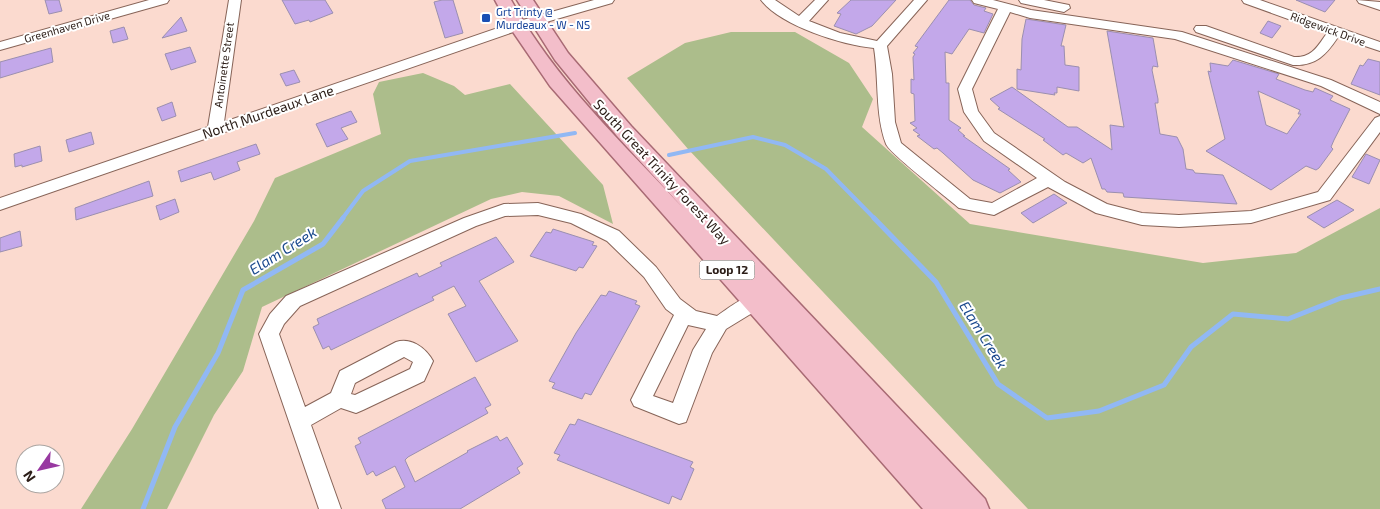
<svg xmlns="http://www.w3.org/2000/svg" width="1380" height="509" font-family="'Exo 2',sans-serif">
	<rect width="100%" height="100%" fill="#fbdacf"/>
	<path fill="#acbd8b" d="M731 32H795L849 63 873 99 862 127 970 224 1203 263 1296 253 1380 208V509H1028L688 149 627 78 685 43Z
		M423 73 454 86 465 95 510 84 603 185 613 224 559 196 522 192 491 199 262 307 243 371 214 415 167 509H81L132 429 254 221 275 178 381 134 373 94 379 82Z"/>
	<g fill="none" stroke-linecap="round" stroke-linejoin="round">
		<path stroke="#91b8f4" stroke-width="4" d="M669 155 753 137 785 145 826 169 875 219
			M342 219 363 191 410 161 575 133"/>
		<path stroke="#91b8f4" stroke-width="5" d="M874 218 936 282 998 384 1047 418 1099 411 1164 385 1191 347 1233 314 1288 319 1341 298 1380 289
			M143 509 175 427 218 353 243 290 323 244 343 218"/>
	</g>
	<path fill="#c3a8ea" stroke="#9b8faf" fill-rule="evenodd" d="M45 0H59L62 11 49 14Z
		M282 0H325L333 13 310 22 309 20 295 24Z
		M442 0H453L463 33 445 38 434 2Z
		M851 0H896L872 26 856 34 834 26 841 14 837 13Z
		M949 0H970L974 5 986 8 984 11 993 14 984 33 969 29 952 54 945 52 946 83H949V120L961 128 958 130 965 136H963L1010 169 1008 170 1021 182 1000 193 973 180 943 153 937 148 934 149 917 136 920 135 913 130 917 128 910 123 915 121 914 94 911 93V79L914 80 913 57 915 54 913 53 918 47 915 46Z
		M1296 0H1335L1325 12Z
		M181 17 187 31 162 38Z
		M1026 19 1066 25 1061 46H1064L1065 65 1079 67V91L1057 87V93H1054L1055 95 1017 89V69L1021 70 1022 39Z
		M1268 21 1281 26 1272 38 1260 33Z
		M124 27 128 39 113 43 110 31Z
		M1107 31 1153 38 1158 67 1153 66 1152 70 1158 99V103H1155L1160 134 1177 137 1183 149 1186 169 1193 170 1195 173 1223 175 1237 204 1124 197 1123 193 1107 192 1105 189H1102L1091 158 1083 163 1066 153 1063 155 1043 140 1045 139 998 109 1000 108 990 99 1012 87 1068 127H1077L1112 150 1110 125 1124 127Z
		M190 47 196 62 171 70 165 54Z
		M51 48 53 62 0 78V62Z
		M1368 59 1380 62V95L1351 84 1360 65 1363 66Z
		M1233 60 1279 74 1276 79 1305 90 1313 92 1315 88 1333 96 1330 100 1350 109 1334 140 1331 147 1333 149 1319 168 1316 170 1306 166 1271 190 1206 151 1225 139 1211 84 1208 71 1211 72 1210 63 1228 66ZM1258 91 1300 110 1298 114H1301L1287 134 1266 125Z
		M294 70 300 82 286 86 280 74Z
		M172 102 176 116 162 121 157 108Z
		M351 111 357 122 341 128 348 139 327 147 316 124Z
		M91 132 94 144 69 152 66 140Z
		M256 144 260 154 237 162 240 170 214 180 211 172 181 182 178 171Z
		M40 146 42 161 22 167V165L15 167 14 154Z
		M1366 154 1380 160 1369 184 1352 177Z
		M149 181 153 196 76 220 75 208Z
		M1054 194 1067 203 1033 223 1021 213Z
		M175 199 179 212 160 220 156 206Z
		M1337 200 1354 210 1324 228 1307 217Z
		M553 229 594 242 592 245 597 246 583 268 579 267 576 271 530 256 546 232 551 233Z
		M20 231 22 246 0 252V238Z
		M496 237 514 262 479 281 518 341 476 362 448 314 466 306 454 286 432 297 434 300 415 309 331 350 329 346 323 349 313 327 319 324 317 319 417 273 419 277 442 266 440 263Z
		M609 291 637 301 635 304 640 306 591 395 585 393 582 399 552 388 555 383 549 381 576 333 601 295 606 296Z
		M475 377 491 405 485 408 488 413 408 457 405 460 415 482 468 452 467 451 497 436 500 441 507 437 523 464 517 468 520 473 460 509H386L382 500 405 487 395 466 376 476 373 471 367 475 355 446 361 443 358 438Z
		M578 419 693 462 690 467 694 469 681 500 672 496 669 504 557 460 560 455 554 453 570 424 575 425Z"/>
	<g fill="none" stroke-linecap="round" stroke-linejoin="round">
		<defs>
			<path id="minor" d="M149 0H169L167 3 0 50V42Z
				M229 0H241L224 122 512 23 594 0H614L612 3 522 29 0 210V198L208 127Z
				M761 0H775L799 16 815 0H828L809 21 840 33 877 41 914 0H927L887 46 892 74 895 122 901 143 970 199 992 203 1037 178 984 141 964 112 958 89 998 9 974 3 972 0H993L1031 10 1182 32 1331 80 1380 102V114L1321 86 1175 39 1030 18 1010 12 972 89 978 111 994 133 1065 182 1107 204 1142 213 1179 215 1251 211 1318 192 1375 118 1380 116V132L1330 200 1251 223 1179 227 1142 225 1096 213 1048 187 994 215 959 208C948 198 890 154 886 144 875 115 879 79 874 48 842 45 781 26 761 0Z
				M1019 0H1044L1069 5 1070 8 1064 12 1021 3Z
				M1242 0H1260L1380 42V51L1338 37C1326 55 1316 66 1293 65L1196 32 1194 29 1196 26H1206L1294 57C1312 58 1318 46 1327 33L1244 3Z
				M1357 0 1380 2V10L1359 3Z
				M538 203 581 214 619 231 656 267 680 299 696 311 717 316C729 308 747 292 762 297L764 302 762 307 726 329 712 353 686 422 679 424 634 406 631 400 674 315 666 309 644 277 607 241 571 223 538 215 505 216 476 226 300 306 284 324 279 334 305 407 331 393 340 371 396 342C411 337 426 348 433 361L424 381 363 410 356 413 341 408 311 425 341 509H319L259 334 270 314 286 296 464 218 504 204ZM688 325 706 329 693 350 673 403 653 396ZM404 357 413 362 410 369 355 395 351 394 355 383Z"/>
			<path id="major" d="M495 0H511C555 80 623 143 684 209L617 136 555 60 517 0H533L568 53 631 126 985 499 989 509H923L550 86 509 26Z"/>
		</defs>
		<use href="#minor" stroke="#876458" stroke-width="2"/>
		<use href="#major" stroke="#a86a74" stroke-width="3"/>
		<use href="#minor" fill="#fff" fill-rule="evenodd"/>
		<use href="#major" fill="#f3beca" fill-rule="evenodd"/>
	</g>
	<rect fill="#1a4fb4" stroke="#fff" stroke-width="2" x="481" y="13" width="10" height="10" rx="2.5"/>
	<g text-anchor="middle" stroke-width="4" stroke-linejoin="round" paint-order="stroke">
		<g font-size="11" fill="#164399" stroke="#fff" text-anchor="start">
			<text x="496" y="16">Grt Trinty @<tspan x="496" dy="13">Murdeaux - W - NS</tspan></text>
		</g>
		<g font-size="11" fill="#2b1d17" stroke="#fff">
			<text transform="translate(67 27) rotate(-16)" y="4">Greenhaven Drive</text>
			<text transform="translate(1328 29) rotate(20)" y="4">Ridgewick Drive</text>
			<text transform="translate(224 65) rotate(-82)" y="4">Antoinette Street</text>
		</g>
		<rect fill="#fff" stroke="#6b615d" stroke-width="1" x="699.5" y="260.5" width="55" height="19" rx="4"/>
		<g font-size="12" font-weight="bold" fill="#2b1d17">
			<text x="727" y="274">Loop 12</text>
		</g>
		<g font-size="14" fill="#2b1d17" stroke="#fff">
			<text transform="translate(268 112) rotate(-19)" y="5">North Murdeaux Lane</text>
			<text transform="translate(662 172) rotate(47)" y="5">South Great Trinity Forest Way</text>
		</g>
		<g font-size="15" font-style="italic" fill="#19488d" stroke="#fff">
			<text transform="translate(283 251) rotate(-32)" y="5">Elam Creek</text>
			<text transform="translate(983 335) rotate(58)" y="5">Elam Creek</text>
		</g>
	</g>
	<g transform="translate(40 469) rotate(236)"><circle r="24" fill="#ffffff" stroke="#aaa5a2"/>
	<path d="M0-4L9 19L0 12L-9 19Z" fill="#9839a1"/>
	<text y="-8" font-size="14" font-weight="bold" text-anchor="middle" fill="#2b1d17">N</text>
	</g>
</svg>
